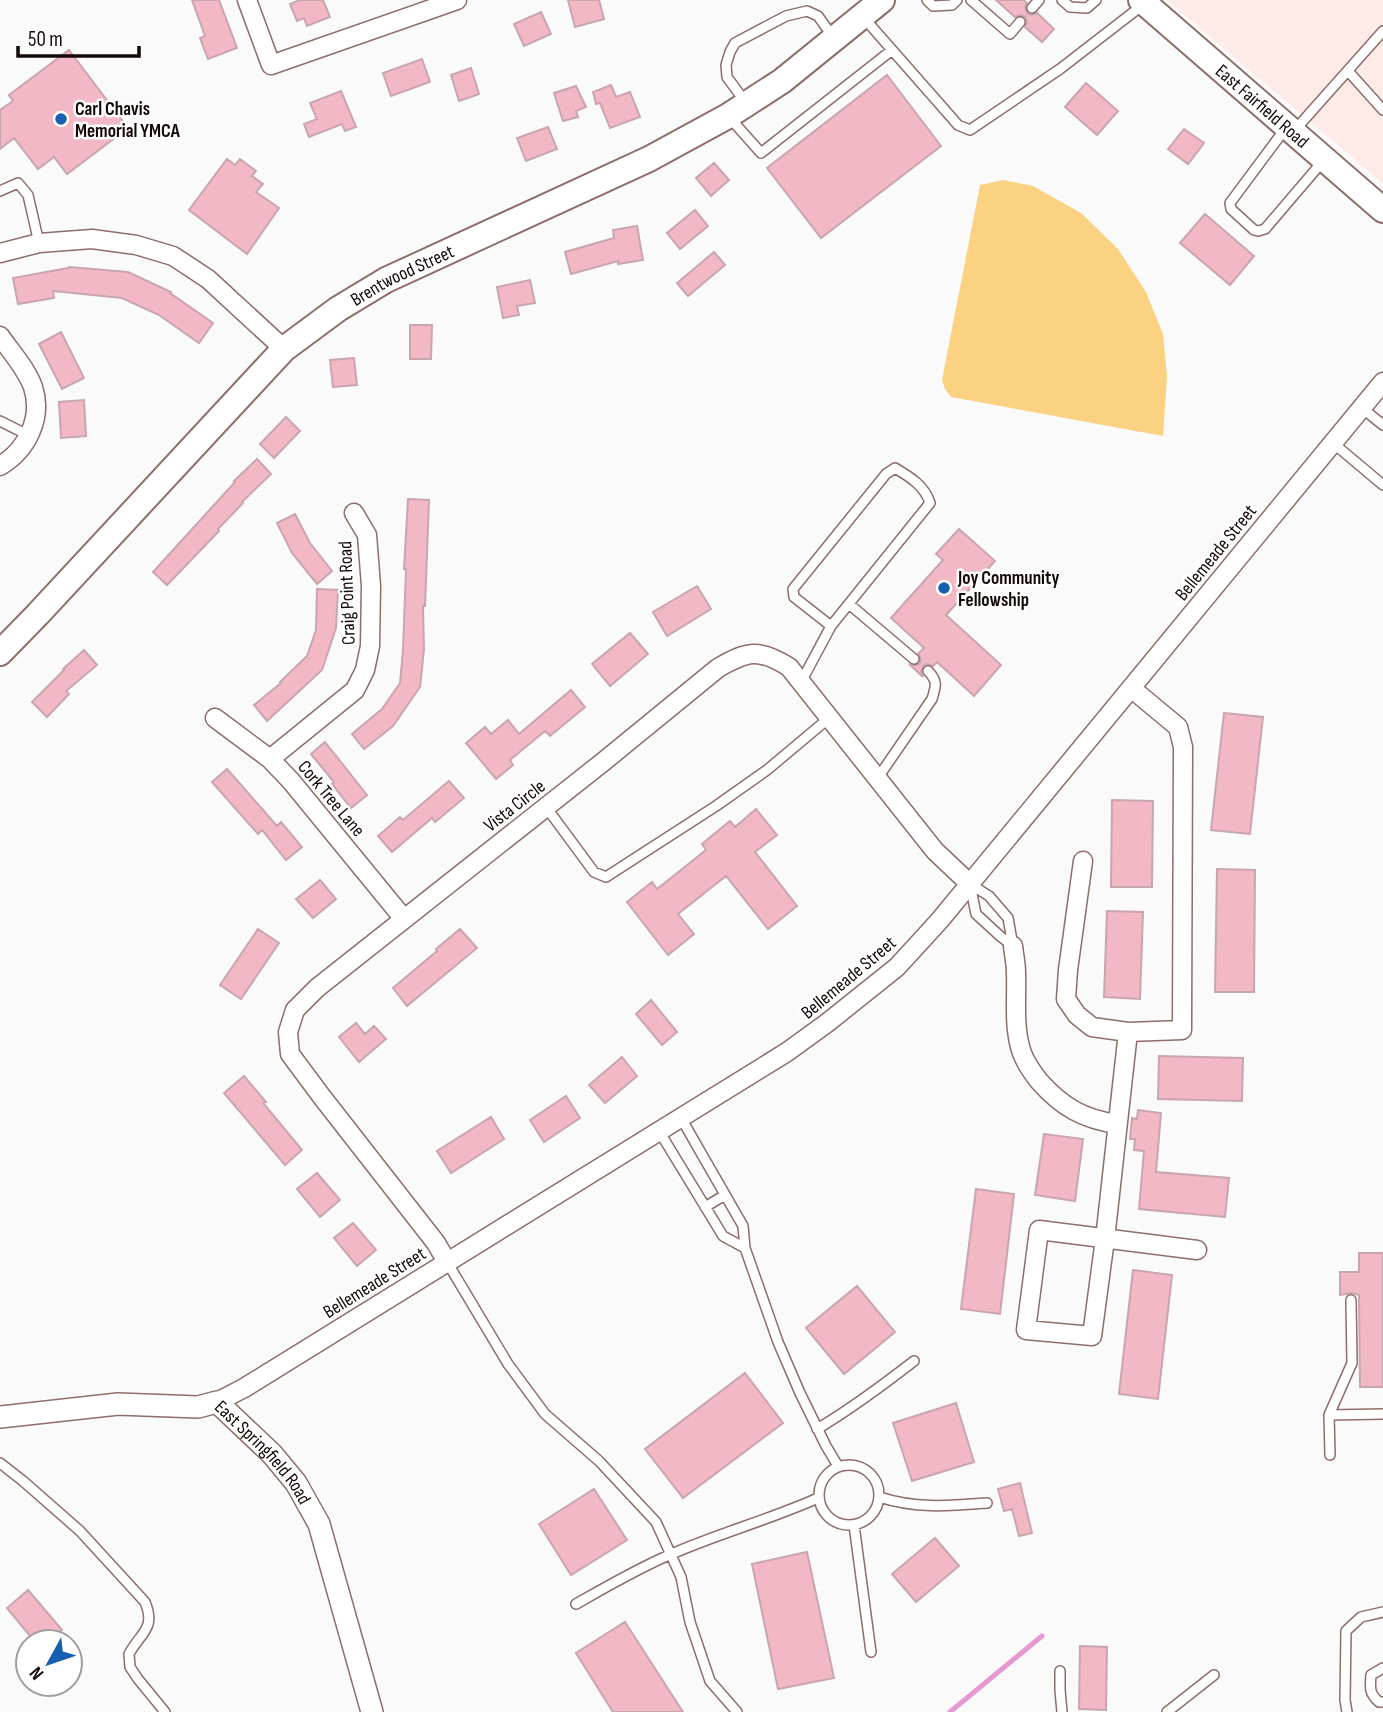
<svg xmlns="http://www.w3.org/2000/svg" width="1383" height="1712" font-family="'Sofia Sans Condensed',sans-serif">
	<rect width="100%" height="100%" fill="#fafafa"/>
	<path fill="#feebe8" d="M1167 0H1383V184Z"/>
	<path fill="#fad281" d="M1003 180 1033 186 1081 213 1118 249 1146 292 1163 334 1167 377 1163 436 951 397 945 389 942 380 980 185Z"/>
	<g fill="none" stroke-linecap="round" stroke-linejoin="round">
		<path stroke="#e698d3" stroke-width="5" d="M950 1712 1042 1636"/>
	</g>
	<path fill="#f3b8c6" stroke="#c9a5ae" stroke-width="2" d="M192 0H219L237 48 208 59 200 38 205 36Z
		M300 0H323L330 17 307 26 304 18 297 21 290 4Z
		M568 0H599L604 19 575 27Z
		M996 0H1023L1027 3 1025 7 1027 13 1031 15 1037 13 1054 29 1042 42 1025 27 1027 23 1025 17 1021 15 1015 17Z
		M541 12 551 34 524 46 514 24Z
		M69 50 128 128 67 174 54 157 38 169 14 138 0 149V110L13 101 9 95Z
		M422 59 430 82 391 96 383 73Z
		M471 68 479 94 459 101 451 75Z
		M887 75 941 146 821 238 767 168Z
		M1086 83 1118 111 1097 135 1065 107Z
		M611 85 616 97 630 92 640 117 610 128 600 103 596 104 593 92Z
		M576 86 586 107 576 111 578 117 563 121 554 93Z
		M341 91 356 127 345 131 342 124 309 137 304 124 317 119 310 103Z
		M548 127 557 149 526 161 517 138Z
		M1184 129 1204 143 1188 164 1168 149Z
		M227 159 235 165 240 159 256 171 252 176 263 184 256 192 279 208 247 254 189 210Z
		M714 163 729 180 711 196 696 178Z
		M695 210 708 226 680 249 667 233Z
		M1205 214 1254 256 1230 285 1180 243Z
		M637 226 643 260 618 264V261L571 274 565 252 614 238 613 230Z
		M714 252 725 265 688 296 677 283Z
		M69 267 128 272 171 292 170 293 213 323 199 343 159 315 122 298 53 291 54 298 18 304 13 278 68 268Z
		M530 280 535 303 517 306 519 315 503 318 497 287Z
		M410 325H432L431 359H410Z
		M61 332 84 378 62 389 39 344Z
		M354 358 357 385 333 387 330 360Z
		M84 400 86 436 61 438 59 402Z
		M286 417 300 431 274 458 260 444Z
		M257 459 271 474 242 502 243 503 218 529 219 531 167 585 153 572 235 482 234 481Z
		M408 499 429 500 425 606H423L424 649 420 687 393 726 364 749 352 734 382 709 400 683 403 650 406 569H404Z
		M295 514 310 543 332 571 317 584 292 553 277 523Z
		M959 529 995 561 946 615 1001 665 974 696 937 662 933 666 927 664 923 666 921 672 923 677 909 664 913 666 919 664 921 660 918 654 924 648 891 618 943 560 936 554Z
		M697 586 711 609 667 636 653 612Z
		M317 589 338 590 336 628 322 670 267 721 254 705 281 683 280 682 307 656 316 630Z
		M630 633 648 654 610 686 592 664Z
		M84 650 97 665 66 691 69 694 47 717 32 702 64 670 63 669Z
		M571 690 585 707 550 736 545 731 510 760 513 765 496 779 466 743 485 727 491 734 508 720 519 734Z
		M1224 713 1263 717 1250 834 1211 830Z
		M325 742 367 795 351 808 332 784 334 782 311 754Z
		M227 769 277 826 281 822 302 847 286 860 262 830 258 834 212 782Z
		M449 781 464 798 435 822 432 818 392 852 378 836 400 817 403 820Z
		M1112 800 1153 801 1152 887H1111Z
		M756 809 777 835 755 852 797 906 768 929 726 876 678 914 694 934 668 955 627 902 652 882 657 889 706 850 702 844 730 821 735 827Z
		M1217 869 1255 870 1254 992H1215Z
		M320 880 336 899 313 918 296 899Z
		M1107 911 1143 912 1140 999 1104 997Z
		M258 929 279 943 241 999 220 985Z
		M460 929 477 948 407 1006 393 988 437 951 436 949Z
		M651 1000 677 1032 662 1045 636 1014Z
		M356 1023 365 1034 374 1026 386 1039 359 1062 339 1037Z
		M1159 1056 1243 1058 1242 1101 1158 1099Z
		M622 1057 637 1076 605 1103 589 1085Z
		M244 1076 266 1102 263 1103 302 1150 285 1165 224 1093Z
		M566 1096 580 1118 544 1142 530 1120Z
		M1138 1110 1161 1113 1156 1172 1229 1178 1225 1217 1139 1209 1144 1151 1134 1150 1135 1139H1130L1132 1118 1137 1119Z
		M491 1117 504 1139 451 1173 437 1151Z
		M1044 1134 1083 1139 1075 1201 1035 1195Z
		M317 1173 340 1200 320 1217 297 1189Z
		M976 1189 1014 1194 1000 1314 961 1309Z
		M353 1223 376 1250 357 1266 334 1238Z
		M1359 1253H1383V1387H1360L1359 1295 1352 1293 1340 1295V1272H1359Z
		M1133 1270 1172 1275 1158 1399 1119 1394Z
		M857 1286 895 1332 844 1374 806 1328Z
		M745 1373 783 1423 683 1498 645 1449Z
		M956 1403 974 1462 912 1481 893 1423Z
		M1020 1483 1032 1533 1019 1536 1012 1509 1004 1511 998 1489Z
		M594 1489 627 1540 571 1575 539 1524Z
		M935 1538 959 1566 916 1602 892 1574Z
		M807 1552 834 1678 778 1689 752 1564Z
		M28 1590 62 1630 48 1642H35L7 1608Z
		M625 1622 683 1712H613L576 1653Z
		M1080 1646 1107 1647 1106 1710 1079 1709Z"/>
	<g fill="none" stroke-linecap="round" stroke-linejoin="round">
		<defs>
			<path id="service" d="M927 0 933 6 952 5 957 0
				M971 0 1010 34 1020 22
				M1062 0 1070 7 1087 8 1096 0
				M1032 8 1039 0
				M864 18 958 125 970 130 1060 69 1144 4
				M1348 71 1383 110
				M746 103 727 77 726 65 730 52 735 43 786 16 807 11 818 16 833 37
				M729 117 761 153 892 50
				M1285 129 1230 203 1231 209 1254 230 1258 231 1265 229 1323 161
				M1294 131 1383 31
				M0 191 18 183 28 195 39 243
				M1362 408 1383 425
				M0 421 30 436
				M1333 443 1383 485
				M849 604 914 659
				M801 682 831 626 930 503C925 486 910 477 895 468L886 474 793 589 794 597 831 626
				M877 779 932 699C936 686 938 681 928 671
				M546 807 594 872 606 877 716 806 767 770 829 718
				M970 884 989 896 1008 918 1013 946 1000 936 976 914Z
				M681 1118 743 1226 745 1248 778 1342 800 1393 826 1446 838 1466
				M659 1131 723 1236 745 1248
				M705 1207 725 1195
				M447 1262 508 1364 545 1414 599 1461 656 1522 681 1577 690 1622 710 1681 737 1712
				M1329 1415 1383 1414
				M817 1429C851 1409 883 1385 914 1361
				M1330 1455 1329 1415 1352 1363 1351 1300
				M0 1463 23 1481 80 1531 145 1602C156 1629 141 1632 129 1654L130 1667 138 1679 165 1712
				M819 1495a30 30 0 1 1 60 0a30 30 0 1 1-60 0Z
				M879 1497C917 1509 948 1506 987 1503
				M854 1525 871 1652
				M576 1604C606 1587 635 1570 667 1556 716 1534 769 1520 818 1498
				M1383 1668 1371 1675C1370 1688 1369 1693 1379 1702H1383
				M1060 1671V1690L1062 1712
				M1167 1712 1214 1675
				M1347 1712 1345 1700 1346 1631 1361 1617 1383 1612"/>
			<path id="minor" d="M247 0 271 65 457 0
				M0 253 39 243 92 239 136 245 173 256 208 279 284 349
				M0 336C11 352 26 368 33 387 43 418 27 450 0 466
				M215 718 270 759 291 781 404 919
				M270 759 355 690 365 670 370 646 371 586 367 535 354 513
				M1083 861 1068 970 1066 999 1077 1015 1092 1027 1128 1032 1182 1030 1183 747 1178 727 1131 688
				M1013 946C1014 955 1016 964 1016 973 1017 999 1013 1028 1022 1053 1026 1064 1032 1072 1039 1081 1062 1107 1083 1119 1117 1124
				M1128 1032 1105 1239 1092 1336 1026 1330 1039 1230 1197 1250
				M447 1262 436 1243 322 1097 290 1054 288 1032 295 1010 317 988 603 762 718 668C747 651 759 648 789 667L935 851 970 884
				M217 1402 244 1388 787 1052 827 1023 897 967 940 920 1383 382"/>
			<g id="tertiary">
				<path id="s1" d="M0 1417 118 1404 198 1407 217 1402 272 1454 296 1483 319 1524 372 1712"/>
			</g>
			<g id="secondary">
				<path id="s2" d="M1141 0 1383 210"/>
				<path id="s3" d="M0 653 38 614 284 349 338 309 386 280 649 159 728 116 782 81 882 0"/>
			</g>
		</defs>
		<use href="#service" stroke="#8f6d68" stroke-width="12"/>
		<use href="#minor" stroke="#8f6d68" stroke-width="21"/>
		<use href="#tertiary" stroke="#8f6d68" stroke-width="24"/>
		<use href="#secondary" stroke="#8f6d68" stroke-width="28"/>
		<use href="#service" stroke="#fff" stroke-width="9"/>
		<use href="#minor" stroke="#fff" stroke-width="18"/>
		<use href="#tertiary" stroke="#fff" stroke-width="21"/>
		<use href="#secondary" stroke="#fff" stroke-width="24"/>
	</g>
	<g fill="#175faf" stroke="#fff" stroke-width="2.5">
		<circle cx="61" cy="119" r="7"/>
		<circle cx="944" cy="588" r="7"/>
	</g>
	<g text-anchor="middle" stroke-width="5" stroke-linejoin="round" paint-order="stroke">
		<g font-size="19" fill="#140907" stroke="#fff">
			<text dy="7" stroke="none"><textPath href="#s2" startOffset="161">East Fairfield Road</textPath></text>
			<text dy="7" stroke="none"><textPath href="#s3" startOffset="556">Brentwood Street</textPath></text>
			<text transform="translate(1215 552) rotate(-51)" y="7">Bellemeade Street</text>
			<text transform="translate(346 593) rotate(-92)" y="7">Craig Point Road</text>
			<text transform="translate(332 798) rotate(50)" y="7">Cork Tree Lane</text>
			<text transform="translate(514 805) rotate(-38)" y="7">Vista Circle</text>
			<text transform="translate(848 977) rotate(-40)" y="7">Bellemeade Street</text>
			<text transform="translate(374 1282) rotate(-32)" y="7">Bellemeade Street</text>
			<text dy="7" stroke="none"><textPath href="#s1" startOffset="287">East Springfield Road</textPath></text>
		</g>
		<g font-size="19" font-weight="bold" fill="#140907" stroke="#fff" text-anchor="start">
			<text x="75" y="115">Carl Chavis<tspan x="75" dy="22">Memorial YMCA</tspan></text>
			<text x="958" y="584">Joy Community<tspan x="958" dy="22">Fellowship</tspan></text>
		</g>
	</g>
	<g transform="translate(49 1663) rotate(230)"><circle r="33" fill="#ffffff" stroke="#a19d9c" stroke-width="2"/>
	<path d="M0-5L12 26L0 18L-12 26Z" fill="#175faf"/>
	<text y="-10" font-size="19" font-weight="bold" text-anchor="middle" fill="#140907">N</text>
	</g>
	<path d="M18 46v10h121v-10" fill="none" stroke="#140907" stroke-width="3.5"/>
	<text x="28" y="46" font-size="21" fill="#140907" stroke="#ffffff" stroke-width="5" paint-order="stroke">50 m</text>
</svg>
